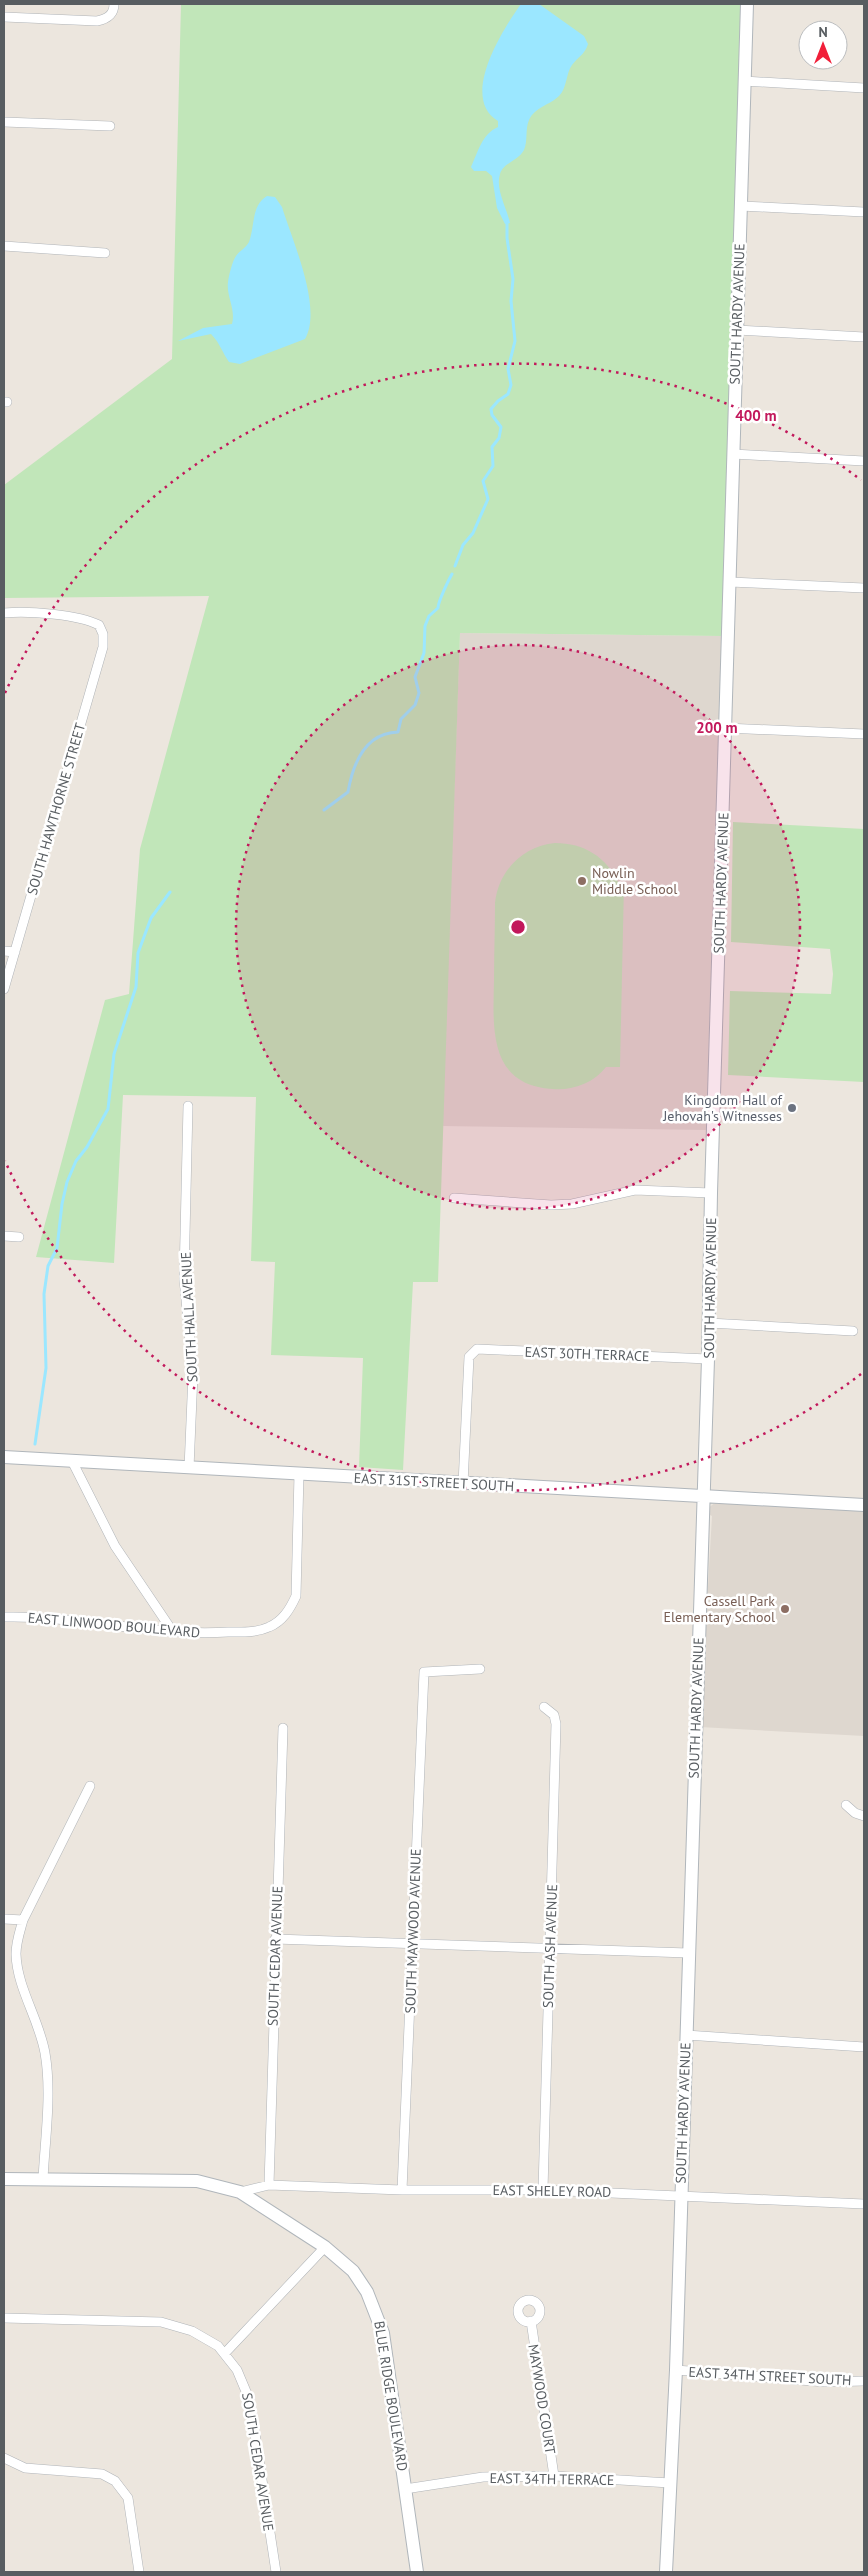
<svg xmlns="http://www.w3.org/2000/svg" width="868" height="2576" font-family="'PT Sans',sans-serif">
	<rect width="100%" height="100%" fill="#ece6de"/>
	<path fill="#ded7cf" d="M460 633 722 636 706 1130 442 1126Z
		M715 1503 864 1510V1736L700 1727 712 1516 708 1514V1508Z"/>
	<path fill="#c1e6b9" d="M181 4H742L722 636 460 633 438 1282H413L403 1470 359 1467 363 1358 271 1355 275 1262 251 1261 256 1097 123 1095 114 1263 36 1257 105 1000 129 994 140 849 209 596 4 598V485L172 359Z
		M733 822 864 829V1082L728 1075 730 991 831 994 833 974 830 949 731 942Z
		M555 843C584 843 607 857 619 884H624L620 1067H606C594 1083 572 1091 552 1089 488 1085 493 1027 494 980 494 954 495 929 495 903 498 871 523 846 555 843Z"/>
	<path fill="#9be7ff" d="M521 4H539L584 36 588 44C585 54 579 56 572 65 566 73 567 88 559 96 550 105 535 107 529 120 525 129 528 141 524 150 518 161 503 163 500 174 495 189 507 208 510 223L505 224 497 208 492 176 486 171H474L471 167C478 152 482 134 498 127V121C459 98 503 29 521 4Z
		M267 196 275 197 282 207C292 240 323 308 305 339L240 364 229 362C222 352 220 343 211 334L178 341 203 328 232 324C236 309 226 296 228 282 229 275 232 262 236 256 239 251 246 248 249 242 255 227 251 205 267 196Z"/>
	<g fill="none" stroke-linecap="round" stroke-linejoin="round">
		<path stroke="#9be7ff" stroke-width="3" d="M455 566 463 545 473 533 488 499 483 481 493 466 492 447 499 438 501 427 492 415 491 409 498 401 508 394 511 385 508 369 515 341 511 301 513 279 507 238V220
			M324 810 348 792C353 763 365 733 398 732L401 719 415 705 419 693 415 677 424 653 425 626 429 616 438 608C438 602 448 581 452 574
			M35 1444 46 1368 44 1294 48 1266 57 1248 62 1204 67 1182 76 1161 87 1147 108 1109 114 1054 136 987 138 953 151 918 170 892"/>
		<defs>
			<path id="street" d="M4 17 97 21C107 19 114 15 114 4
				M744 81 864 88
				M4 122 110 126
				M741 206 864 212
				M4 246 105 253
				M737 330 864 337
				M4 402H7
				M733 454 864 461
				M730 582 864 588
				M4 613C29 611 77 614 99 625L103 634V647L4 989
				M726 728 864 734
				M4 951 15 952
				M188 1106 184 1278 193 1374 189 1468
				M454 1198 551 1205 572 1204 635 1190 711 1193
				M4 1236 19 1237
				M709 1323 853 1331
				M72 1461 115 1546 173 1632
				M463 1484 469 1357 477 1349 708 1359
				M4 1617C79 1615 152 1637 228 1632 242 1632 256 1633 269 1627 283 1621 290 1609 296 1596L299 1474
				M846 1805 855 1813 864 1816
				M4 1919 23 1920
				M275 1939 688 1953
				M686 2035 864 2047
				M43 2179C45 2139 52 2093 45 2053 39 2019 17 1988 16 1954 16 1942 20 1931 23 1920L90 1786
				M269 2185 283 1728
				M402 2190 424 1672 480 1669
				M543 2190 556 1724 554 1715 544 1707
				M240 2192 269 2185 402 2190H543L864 2204
				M518 2311a11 11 0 1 1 22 0a11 11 0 1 1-22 0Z
				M4 2318 161 2322 192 2331 218 2346 237 2370 250 2401 276 2572
				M531 2321 554 2476
				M225 2353 325 2247
				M676 2370 825 2382 864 2381
				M4 2458 25 2468 102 2474 115 2481 128 2498 139 2572
				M405 2489 483 2477 554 2476 670 2483"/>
			<path id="secondary" d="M4 1457 864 1505
				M4 2179 197 2181 240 2192 325 2247 353 2271 367 2292 383 2333 417 2572
				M666 2572 676 2370 708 1359 711 1193 747 4"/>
		</defs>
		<use href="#street" stroke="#b0b4b8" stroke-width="10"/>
		<use href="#secondary" stroke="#b0b6bb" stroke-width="14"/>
		<use href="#street" stroke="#fff" stroke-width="9"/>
		<use href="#secondary" stroke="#fff" stroke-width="12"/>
	</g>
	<circle cx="518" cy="927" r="282" fill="#c2185b" fill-opacity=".12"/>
	<g fill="none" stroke="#c2185b" stroke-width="2.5" stroke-dasharray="2.5 5">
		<circle cx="518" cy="927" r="282"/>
		<path d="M861 1374A564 564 0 0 1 5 1161M5 693A564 564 0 0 1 861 480"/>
	</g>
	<g fill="#8d6e63" stroke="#fff" stroke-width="2">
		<circle cx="582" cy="881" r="5"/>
		<circle cx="785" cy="1609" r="5"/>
	</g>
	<circle fill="#6b7280" stroke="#fff" stroke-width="2" cx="792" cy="1108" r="5"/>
	<g text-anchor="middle" stroke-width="5" stroke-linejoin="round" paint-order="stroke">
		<g font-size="14" fill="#585d61" stroke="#fff">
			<text transform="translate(737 314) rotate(-88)" y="5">SOUTH HARDY AVENUE</text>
			<text transform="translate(56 809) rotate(-74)" y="5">SOUTH HAWTHORNE STREET</text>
			<text transform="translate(721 883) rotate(-88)" y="5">SOUTH HARDY AVENUE</text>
			<text transform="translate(710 1288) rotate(-89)" y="5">SOUTH HARDY AVENUE</text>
			<text transform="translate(189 1317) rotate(-93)" y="5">SOUTH HALL AVENUE</text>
			<text transform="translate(587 1354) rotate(2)" y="5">EAST 30TH TERRACE</text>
			<text transform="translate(434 1482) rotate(3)" y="5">EAST 31ST STREET SOUTH</text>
			<text transform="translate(114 1625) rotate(5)" y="5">EAST LINWOOD BOULEVARD</text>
			<text transform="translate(696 1708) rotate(-88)" y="5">SOUTH HARDY AVENUE</text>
			<text transform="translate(413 1931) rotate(-88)" y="5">SOUTH MAYWOOD AVENUE</text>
			<text transform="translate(550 1946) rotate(-88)" y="5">SOUTH ASH AVENUE</text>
			<text transform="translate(275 1956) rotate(-88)" y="5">SOUTH CEDAR AVENUE</text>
			<text transform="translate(683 2113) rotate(-88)" y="5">SOUTH HARDY AVENUE</text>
			<text transform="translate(552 2191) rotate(1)" y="5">EAST SHELEY ROAD</text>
			<text transform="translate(770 2376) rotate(3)" y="5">EAST 34TH STREET SOUTH</text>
			<text transform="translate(391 2396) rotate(81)" y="5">BLUE RIDGE BOULEVARD</text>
			<text transform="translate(542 2399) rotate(81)" y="5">MAYWOOD COURT</text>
			<text transform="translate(258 2462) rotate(81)" y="5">SOUTH CEDAR AVENUE</text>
			<text transform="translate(552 2479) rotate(1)" y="5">EAST 34TH TERRACE</text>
		</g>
		<g font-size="14" fill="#785e54" stroke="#fff" text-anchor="start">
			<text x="592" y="878">Nowlin<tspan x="592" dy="16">Middle School</tspan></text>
			<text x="775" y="1606" text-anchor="end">Cassell Park<tspan x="775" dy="16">Elementary School</tspan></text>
		</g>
		<g font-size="14" fill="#5b616d" stroke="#fff" text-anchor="end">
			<text x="782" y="1105">Kingdom Hall of<tspan x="782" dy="16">Jehovah's Witnesses</tspan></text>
		</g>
	</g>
	<circle cx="518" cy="927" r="8" fill="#c2185b" stroke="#fff" stroke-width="2.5"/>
	<g font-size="15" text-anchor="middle" font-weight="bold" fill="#c2185b" stroke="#fff" stroke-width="5" stroke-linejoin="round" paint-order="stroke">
		<text x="756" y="421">400 m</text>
		<text x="717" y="733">200 m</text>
	</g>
	<rect width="868" height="2576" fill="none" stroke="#585d61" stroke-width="10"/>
	<g transform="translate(823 45)"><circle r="24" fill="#ffffff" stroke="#bcbec0"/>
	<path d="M0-4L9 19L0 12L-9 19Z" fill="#f11f39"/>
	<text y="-8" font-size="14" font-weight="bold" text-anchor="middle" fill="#585d61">N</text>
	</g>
</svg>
